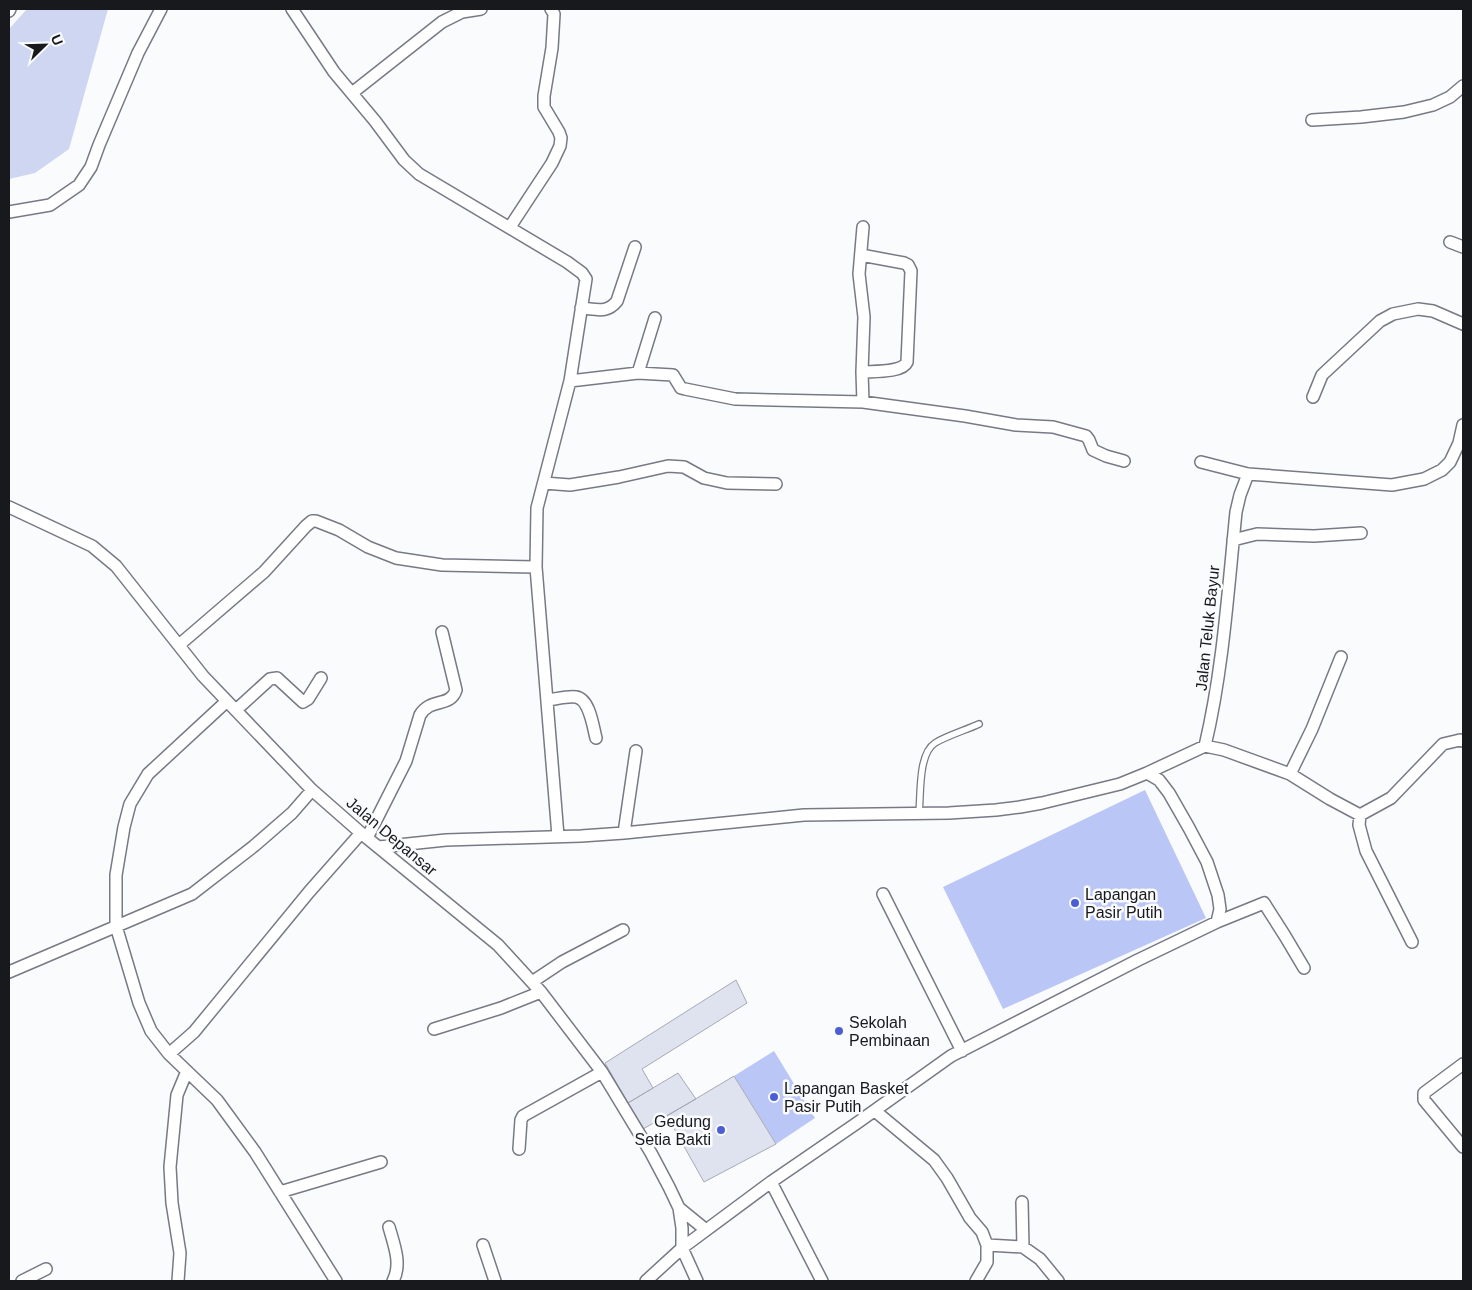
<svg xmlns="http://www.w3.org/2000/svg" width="1472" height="1290" font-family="Helvetica,sans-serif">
	<rect width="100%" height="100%" fill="#fafbfd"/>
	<path fill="#bac7f6" d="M1145 790 1206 918 1003 1009 943 887Z
		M774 1051 815 1118 776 1144 734 1076Z"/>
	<path fill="#ced6f2" d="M27 9H108L69 149 35 173 9 179V29Z"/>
	<path fill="#dfe3ef" stroke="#a7aab6" d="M736 980 747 1003 642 1069 653 1088 628 1103 605 1063Z
		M678 1073 696 1099 643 1129 628 1103Z
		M734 1076 776 1144 704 1182 667 1116Z"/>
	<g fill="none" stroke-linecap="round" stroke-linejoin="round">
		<defs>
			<path id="lane" d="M919 813C921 794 918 754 935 743 946 736 966 730 979 724"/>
			<path id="street" d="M292 9 334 72 375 121 404 160 419 174 567 262 582 273 586 279 570 381 537 508 536 567 558 836
				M9 11 10 9
				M352 93 442 22 462 12 481 9
				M1312 120 1361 117 1404 112 1433 105 1450 97 1463 86
				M9 212 50 205 79 185 91 167 99 145 138 53 161 9
				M510 227 552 163 560 146 561 138 559 132 544 107V96L552 48 554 14 551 9
				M863 227 859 274 864 317 862 372 863 402
				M1450 242 1463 247
				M861 255 904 263 908 265 911 271 907 362C902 373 873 371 862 372
				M581 308C596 309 607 314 617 301L635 247
				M638 373 655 318
				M570 381 638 373 673 375 681 388 685 389 735 399 863 402 965 416 1016 425 1053 427 1086 436 1089 440 1093 450 1106 456 1124 461
				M1313 397 1322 375 1380 321 1393 314 1418 309 1433 311 1463 324
				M1201 462 1248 474 1392 485 1424 479 1442 470 1450 462 1459 443 1463 425
				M544 483 570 485 619 477 668 466 684 467 704 478 727 483 776 484
				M9 507 92 546 116 566 203 676 312 790 361 833 498 945 541 992 602 1072 651 1153 669 1187 679 1208 682 1228V1248L697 1281
				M1233 540 1257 534 1314 536 1361 533
				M179 645 264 572 306 526 312 521H316L339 530 368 547 396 558 442 565 536 567
				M548 700C556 699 567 696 576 697 590 699 593 727 596 738
				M227 701 148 774 130 804 124 827 116 875V926L139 1003 151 1031 169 1054 217 1100 255 1152 336 1281
				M236 710 270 679 277 678 303 702 308 699 321 678
				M1205 746C1223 670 1228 591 1236 512L1240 495 1248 474
				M1147 773 1205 746 1224 750 1290 774 1330 799 1360 815
				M1290 774 1312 729 1341 657
				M624 833 636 751
				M367 838 406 761 420 715C431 697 450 708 456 690L442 632
				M379 847 446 840 581 836 624 833 804 815 949 813 996 810 1020 807 1042 803 1120 784 1147 773 1159 780 1169 793 1189 828 1207 862 1218 895 1220 909 1217 922
				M883 894 962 1051
				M1412 942 1366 851 1359 825 1360 815 1391 798 1443 744 1460 740 1463 741
				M9 972 192 894 254 846 292 813 312 790
				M532 982 562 962 623 930
				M434 1029 501 1008 541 992
				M169 1054 194 1032 309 892 361 833
				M1463 1064 1424 1093V1100L1463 1147
				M875 1111 934 1160 947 1178 970 1218 982 1232 987 1245V1262L976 1281
				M519 1149 521 1120 523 1116 602 1072
				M771 1182 822 1281
				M280 1192 381 1162
				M1022 1202 1023 1247
				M679 1208 706 1230
				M389 1227C394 1245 402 1264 393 1281
				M483 1245 495 1281
				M987 1245 1023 1247 1040 1259 1058 1281
				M22 1281 46 1269
				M178 1281 180 1253 172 1203 170 1167 177 1095 187 1071
				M646 1281 682 1248 771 1182 857 1123 951 1056 1138 960 1217 922 1264 903 1285 936 1304 968"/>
		</defs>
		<use href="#lane" stroke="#777a85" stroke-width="8"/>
		<use href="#street" stroke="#777a85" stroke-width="14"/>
		<use href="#lane" stroke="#fff" stroke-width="5.5"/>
		<use href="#street" stroke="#fff" stroke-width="11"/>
	</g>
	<g fill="#4d5ed4" stroke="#fafbfd" stroke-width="2">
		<circle cx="1075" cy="903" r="5"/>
		<circle cx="839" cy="1031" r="5"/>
		<circle cx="774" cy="1097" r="5"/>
		<circle cx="721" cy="1130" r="5"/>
	</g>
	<g text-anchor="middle" stroke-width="5" stroke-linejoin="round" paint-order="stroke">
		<g font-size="16" fill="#17191d" stroke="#fafbfd">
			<text transform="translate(1207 628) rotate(-84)" y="6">Jalan Teluk Bayur</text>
			<text transform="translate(392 836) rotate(40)" y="6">Jalan Depansar</text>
		</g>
		<g font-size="16" fill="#17191d" stroke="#fafbfd" text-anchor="start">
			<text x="1085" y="900">Lapangan<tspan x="1085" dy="18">Pasir Putih</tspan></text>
			<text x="849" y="1028">Sekolah<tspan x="849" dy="18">Pembinaan</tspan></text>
			<text x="784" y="1094">Lapangan Basket<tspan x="784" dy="18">Pasir Putih</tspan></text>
			<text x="711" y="1127" text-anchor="end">Gedung<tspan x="711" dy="18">Setia Bakti</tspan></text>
		</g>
	</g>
	<rect width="1472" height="1290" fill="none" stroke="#17191d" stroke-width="20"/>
	<g transform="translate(45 45) rotate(67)" stroke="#fafbfd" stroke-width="4" paint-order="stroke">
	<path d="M0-4L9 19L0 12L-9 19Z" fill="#17191d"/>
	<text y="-8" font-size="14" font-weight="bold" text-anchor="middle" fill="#17191d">U</text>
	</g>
</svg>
